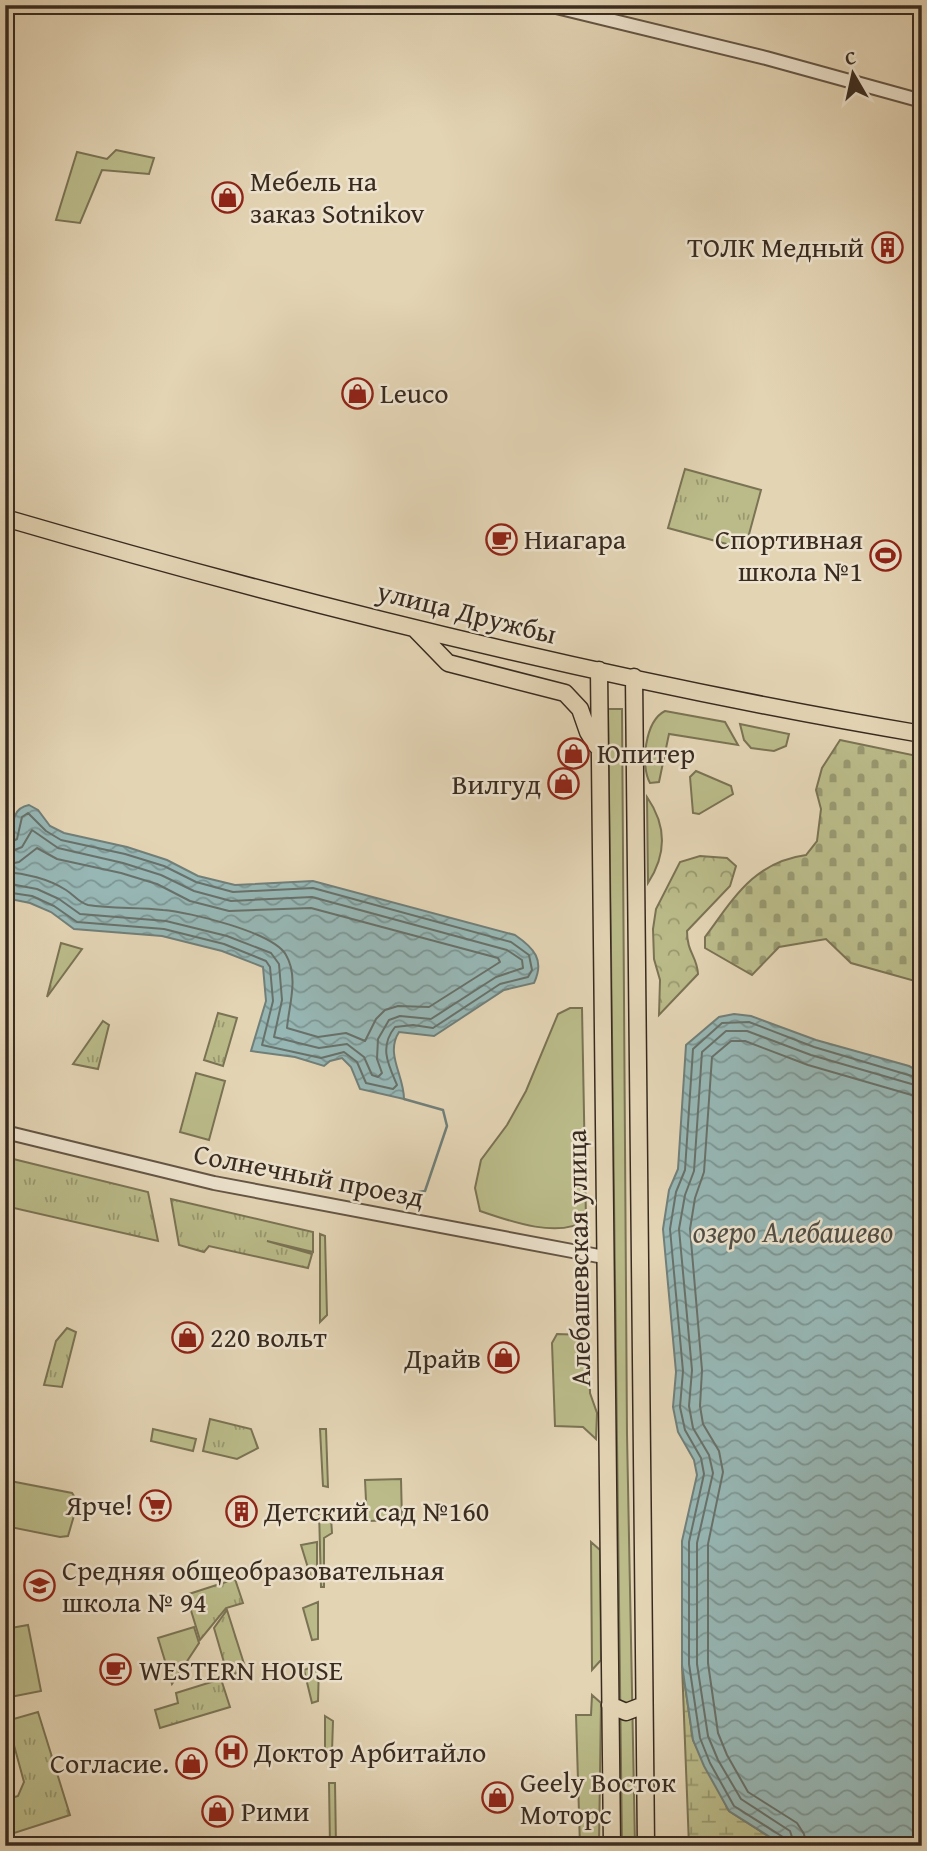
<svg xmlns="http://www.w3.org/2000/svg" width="927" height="1851" font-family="'Gentium Book Plus',serif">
	<defs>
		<pattern id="forest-crowns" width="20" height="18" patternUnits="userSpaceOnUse" patternTransform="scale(1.75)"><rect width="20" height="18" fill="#babb89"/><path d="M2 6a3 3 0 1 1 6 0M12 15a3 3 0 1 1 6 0" fill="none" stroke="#989870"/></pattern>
		<pattern id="wetland-marsh" width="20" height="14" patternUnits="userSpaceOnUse" patternTransform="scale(1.75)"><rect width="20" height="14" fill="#babb89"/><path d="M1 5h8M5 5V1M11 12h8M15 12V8" fill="none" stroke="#989870"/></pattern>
		<pattern id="cemetery-stones" width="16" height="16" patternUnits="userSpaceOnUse" patternTransform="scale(1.75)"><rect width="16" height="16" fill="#babb89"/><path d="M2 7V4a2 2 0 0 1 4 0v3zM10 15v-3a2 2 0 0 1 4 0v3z" fill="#989870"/></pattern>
		<pattern id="park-tufts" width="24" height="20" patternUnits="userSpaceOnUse" patternTransform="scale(1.75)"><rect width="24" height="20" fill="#babb89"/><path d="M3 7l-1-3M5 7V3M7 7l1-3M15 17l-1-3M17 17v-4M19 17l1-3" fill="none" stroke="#989870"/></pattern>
		<pattern id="water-waves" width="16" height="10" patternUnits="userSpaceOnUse" patternTransform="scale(1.75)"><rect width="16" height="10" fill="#97b7b5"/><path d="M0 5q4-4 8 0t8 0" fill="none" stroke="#7c9593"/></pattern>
	</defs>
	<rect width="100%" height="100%" fill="#e3d4b4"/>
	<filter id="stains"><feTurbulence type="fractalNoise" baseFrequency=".00286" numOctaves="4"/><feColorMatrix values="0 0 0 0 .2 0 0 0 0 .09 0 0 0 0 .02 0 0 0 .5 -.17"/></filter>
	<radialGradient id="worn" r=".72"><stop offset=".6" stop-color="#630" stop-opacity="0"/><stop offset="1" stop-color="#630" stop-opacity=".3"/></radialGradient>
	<path fill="#babb89" stroke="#7a7354" stroke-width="2" d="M116 150 154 158 149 174 102 170 80 223 56 220 77 152 107 159Z
		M608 709H622L627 1434 635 1846H622Z
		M665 711 725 722 738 745 669 734 659 782 650 783C640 765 645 721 665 711Z
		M740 724 789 734 786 746 774 751 751 748 744 740Z
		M696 771 731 786 733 794 699 814 693 813 690 777Z
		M647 797C667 826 667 854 648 883Z
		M570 1008H582L586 1220C559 1239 509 1221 480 1211L475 1188 481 1160 507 1125 526 1091 558 1014Z
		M196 1073 225 1081 209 1140 180 1132Z
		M320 1234 325 1236 327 1315 320 1322Z
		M557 1334 584 1335 589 1343 590 1393 597 1413 596 1439 583 1427 555 1426 552 1343Z
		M153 1429 196 1439 193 1451 151 1441Z
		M320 1429H326L328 1487 323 1486Z
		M401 1479 402 1520 367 1521 365 1480Z
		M5 1480 72 1493 78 1502 68 1536 60 1537 5 1526Z
		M319 1510 331 1518 332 1533 324 1538V1587H321Z
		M317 1542V1579L312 1581 301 1545Z
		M591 1542 600 1550 601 1660 592 1670Z
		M318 1602V1639L312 1640 303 1608Z
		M28 1625 41 1691 5 1698V1629Z
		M194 1627 199 1643 172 1684 158 1638Z
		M319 1664 318 1701 312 1703 304 1670Z
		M592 1695 601 1703 599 1846H580L576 1715H591Z
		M325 1716 333 1721 332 1752 325 1756Z
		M329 1783H335L336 1846H330Z"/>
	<path fill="url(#forest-crowns)" stroke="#7a7354" stroke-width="2" d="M700 856 727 858 736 866 730 886 687 931C687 953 697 956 698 974L659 1015 660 980 654 959 653 929 656 909 680 862Z"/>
	<path fill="url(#wetland-marsh)" stroke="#7a7354" stroke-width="2" d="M682 1665 693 1740 729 1811 784 1846H689Z"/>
	<path fill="url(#cemetery-stones)" stroke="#7a7354" stroke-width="2" d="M840 740 922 757V983L851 963 826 939 779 947 752 975 705 948V937C734 898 754 862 806 855L817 841 821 809 816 790 822 768Z"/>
	<path fill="url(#park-tufts)" stroke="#7a7354" stroke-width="2" d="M685 469 761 490 745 549 668 528Z
		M61 943 82 949 47 997Z
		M218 1013 237 1018 223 1066 204 1060Z
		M103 1021 109 1025 98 1069 73 1064Z
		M5 1157 148 1192 158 1241 5 1206Z
		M171 1199 313 1232V1252L267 1241 312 1254 308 1268 209 1246 204 1252 179 1245Z
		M67 1328 76 1332 62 1387 44 1385 56 1341Z
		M210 1419 251 1429 258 1448 237 1459 203 1451Z
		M235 1579 243 1603 226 1608 200 1640 189 1604 192 1603 189 1594Z
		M227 1610 246 1670 228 1676 214 1628Z
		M221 1679 230 1707 160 1728 155 1710 178 1703 176 1693Z
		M38 1712 70 1815 5 1836V1800L18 1796 24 1782 9 1727 10 1720Z"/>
	<path fill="url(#water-waves)" stroke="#717f79" stroke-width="2" d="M29 805 38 810 50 826 64 833 127 847 167 860 198 876 235 885 313 881 515 935C534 948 545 960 534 983L504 990 434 1036 399 1032C385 1054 404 1075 404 1099L360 1089 351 1067 342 1058 330 1061 324 1066 295 1057 251 1051 266 1001 263 967 222 951 162 936 74 929 51 912 30 903 5 898V840L12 835C13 821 13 808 29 805Z
		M734 1014 751 1016 816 1040 909 1066 922 1073V1846H784L729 1811 704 1766 693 1740 682 1665V1541L697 1475 694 1460 678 1432 673 1407 676 1372 663 1229 669 1190 678 1169 686 1045 719 1017Z"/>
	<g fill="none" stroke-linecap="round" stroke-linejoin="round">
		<path stroke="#68716a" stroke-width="2" d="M5 845 17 839 22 817 28 813 46 831 61 840 125 854 164 866 196 882 233 892 313 888 511 942 529 955 532 970 528 977 500 984 433 1028 413 1025 395 1027C379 1047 388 1064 397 1085L393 1089 366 1083 357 1062 344 1052 321 1058 262 1045 273 1001 270 967 266 961 224 944 164 929 77 922 54 906 32 896 5 892
			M5 854 22 847 32 830 58 848 123 863 161 875 194 891 231 901 312 897 507 950 522 960 523 968 496 977 431 1019 400 1016 389 1020 378 1039 377 1059 382 1073 378 1077 372 1075 364 1057 347 1044 319 1048 274 1037 282 1000 279 964 271 953 227 936 166 921 80 914 59 899 37 889 5 883
			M5 865 19 862 37 848 57 859 121 873 157 884 190 901 229 911 311 908 498 958 500 962 429 1007 398 1006 385 1010 376 1019 365 1041 346 1033 318 1037 287 1028C289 1005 299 977 286 955 273 932 189 912 163 910 138 907 112 909 88 905 79 903 74 895 66 890 49 879 25 873 5 872
			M786 1846 783 1837 734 1806 710 1763 700 1738 689 1664V1542L704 1474 701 1458 685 1430 680 1407 683 1371 670 1229 676 1192 685 1170 693 1049 722 1023 749 1022 814 1047 922 1079
			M795 1846 790 1831 741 1799 718 1760 708 1736 697 1664V1543L713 1473 709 1455 693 1428 689 1406 692 1370 679 1229 685 1195 694 1171 702 1052 726 1031H747L811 1055 922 1087
			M806 1846 804 1834 797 1823 748 1792 727 1755 718 1733 708 1663V1544L723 1472 719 1451 703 1424 700 1406 702 1370 690 1229 695 1198 704 1172 712 1057 731 1041H745L808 1065 922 1098"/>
		<path stroke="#717f79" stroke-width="2.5" d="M404 1099 443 1110 447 1126 425 1191 412 1193"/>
		<defs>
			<path id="tertiary" d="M548 5 766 58 922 101
				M5 1132 214 1183 604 1257"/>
			<path id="primary" d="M5 518C306 606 613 682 922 734
				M414 628 448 663 565 693 580 709 588 732 596 745
				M599 670 612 1846
				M634 677 646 1846
				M610 1705 626 1712 644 1705"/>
		</defs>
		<use href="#tertiary" stroke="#645545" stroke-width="16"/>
		<use href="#primary" stroke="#392b20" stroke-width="19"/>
		<use href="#tertiary" stroke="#ede3ce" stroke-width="12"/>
		<use href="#primary" stroke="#e3d4b4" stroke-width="16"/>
	</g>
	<defs>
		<symbol id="shop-ring" viewBox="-11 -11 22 22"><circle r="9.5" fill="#ede3ce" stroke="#8f2418" stroke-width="1.5"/><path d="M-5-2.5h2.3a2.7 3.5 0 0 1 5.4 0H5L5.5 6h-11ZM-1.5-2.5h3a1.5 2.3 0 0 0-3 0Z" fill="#8f2418"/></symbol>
		<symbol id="building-ring" viewBox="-11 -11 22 22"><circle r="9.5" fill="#ede3ce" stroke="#8f2418" stroke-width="1.5"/><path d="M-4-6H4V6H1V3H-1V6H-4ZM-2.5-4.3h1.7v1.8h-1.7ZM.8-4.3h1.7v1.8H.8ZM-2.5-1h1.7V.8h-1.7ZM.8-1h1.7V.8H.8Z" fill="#8f2418"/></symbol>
		<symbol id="cafe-ring" viewBox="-11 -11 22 22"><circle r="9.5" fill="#ede3ce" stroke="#8f2418" stroke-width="1.5"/><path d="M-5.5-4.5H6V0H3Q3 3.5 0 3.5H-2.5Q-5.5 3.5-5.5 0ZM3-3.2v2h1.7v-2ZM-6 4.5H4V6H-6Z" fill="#8f2418"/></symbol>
		<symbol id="stadium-ring" viewBox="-11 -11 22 22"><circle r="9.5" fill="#ede3ce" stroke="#8f2418" stroke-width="1.5"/><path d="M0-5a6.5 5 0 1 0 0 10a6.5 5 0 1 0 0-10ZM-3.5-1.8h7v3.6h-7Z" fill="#8f2418"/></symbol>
		<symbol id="supermarket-ring" viewBox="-11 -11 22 22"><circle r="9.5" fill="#ede3ce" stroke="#8f2418" stroke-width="1.5"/><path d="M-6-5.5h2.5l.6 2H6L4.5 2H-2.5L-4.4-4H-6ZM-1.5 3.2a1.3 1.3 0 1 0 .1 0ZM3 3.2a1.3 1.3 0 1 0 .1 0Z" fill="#8f2418"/></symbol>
		<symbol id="school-ring" viewBox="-11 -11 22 22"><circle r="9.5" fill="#ede3ce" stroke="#8f2418" stroke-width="1.5"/><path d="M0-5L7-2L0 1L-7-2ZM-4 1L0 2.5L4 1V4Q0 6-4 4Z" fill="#8f2418"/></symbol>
		<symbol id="hospital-ring" viewBox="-11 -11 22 22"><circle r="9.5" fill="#ede3ce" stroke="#8f2418" stroke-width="1.5"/><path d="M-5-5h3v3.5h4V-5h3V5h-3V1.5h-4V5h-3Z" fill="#8f2418"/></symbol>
	</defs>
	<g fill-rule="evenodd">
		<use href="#shop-ring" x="210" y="180" width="35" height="35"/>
		<use href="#building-ring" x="870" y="230" width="35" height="35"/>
		<use href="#shop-ring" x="340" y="376" width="35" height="35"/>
		<use href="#cafe-ring" x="484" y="522" width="35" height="35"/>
		<use href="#stadium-ring" x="868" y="538" width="35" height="35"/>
		<use href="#shop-ring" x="556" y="736" width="35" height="35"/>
		<use href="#shop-ring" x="546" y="766" width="35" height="35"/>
		<use href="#shop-ring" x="170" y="1320" width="35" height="35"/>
		<use href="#shop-ring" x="486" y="1340" width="35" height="35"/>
		<use href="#supermarket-ring" x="138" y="1488" width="35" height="35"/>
		<use href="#building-ring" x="224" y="1494" width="35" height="35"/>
		<use href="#school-ring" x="22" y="1568" width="35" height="35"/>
		<use href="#cafe-ring" x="98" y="1652" width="35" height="35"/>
		<use href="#hospital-ring" x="214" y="1734" width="35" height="35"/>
		<use href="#shop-ring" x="174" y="1746" width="35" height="35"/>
		<use href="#shop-ring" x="480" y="1780" width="35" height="35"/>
		<use href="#shop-ring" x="200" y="1794" width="35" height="35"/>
	</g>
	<g text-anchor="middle" stroke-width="5" stroke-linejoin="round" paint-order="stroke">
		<g font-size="28" fill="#392b20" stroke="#ede3ce" text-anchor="start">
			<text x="250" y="191">Мебель на<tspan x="250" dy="32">заказ Sotnikov</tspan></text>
			<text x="864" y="257" text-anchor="end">ТОЛК Медный</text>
			<text x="380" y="403">Leuco</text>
			<text x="524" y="549">Ниагара</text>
			<text x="863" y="549" text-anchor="end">Спортивная<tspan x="863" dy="32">школа №1</tspan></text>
			<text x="597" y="763">Юпитер</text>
			<text x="541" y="794" text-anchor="end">Вилгуд</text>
			<text x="210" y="1347">220 вольт</text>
			<text x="481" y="1368" text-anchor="end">Драйв</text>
			<text x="133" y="1515" text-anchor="end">Ярче!</text>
			<text x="264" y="1521">Детский сад №160</text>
			<text x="62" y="1580">Средняя общеобразовательная<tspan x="62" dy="32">школа № 94</tspan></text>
			<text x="139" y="1680">WESTERN HOUSE</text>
			<text x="254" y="1762">Доктор Арбитайло</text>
			<text x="169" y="1773" text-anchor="end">Согласие.</text>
			<text x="520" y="1792">Geely Восток<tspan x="520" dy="32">Моторс</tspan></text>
			<text x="241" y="1821">Рими</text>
		</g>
		<g font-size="28" fill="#392b20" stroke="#ede3ce">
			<text transform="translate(467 612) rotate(14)" y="10">улица Дружбы</text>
			<text transform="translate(309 1175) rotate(11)" y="10">Солнечный проезд</text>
			<text transform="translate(578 1258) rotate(-91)" y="10">Алебашевская улица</text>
		</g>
		<g font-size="30" font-style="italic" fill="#504e45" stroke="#ede3ce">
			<text x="793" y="1242">озеро Алебашево</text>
		</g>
	</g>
	<rect width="927" height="1851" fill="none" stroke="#e3d4b4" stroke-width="28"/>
	<rect x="7" y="7" width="913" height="1837" fill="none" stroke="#392b20" stroke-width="3.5"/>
	<rect x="14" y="14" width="899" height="1823" fill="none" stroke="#392b20" stroke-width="2"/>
	<g transform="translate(853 74) rotate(351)" stroke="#ede3ce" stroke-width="5" paint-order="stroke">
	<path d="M0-5L12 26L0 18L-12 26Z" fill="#392b20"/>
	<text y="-10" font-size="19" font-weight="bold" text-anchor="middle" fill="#392b20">С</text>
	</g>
	<rect width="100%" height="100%" filter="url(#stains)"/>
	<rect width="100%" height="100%" fill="url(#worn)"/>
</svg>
